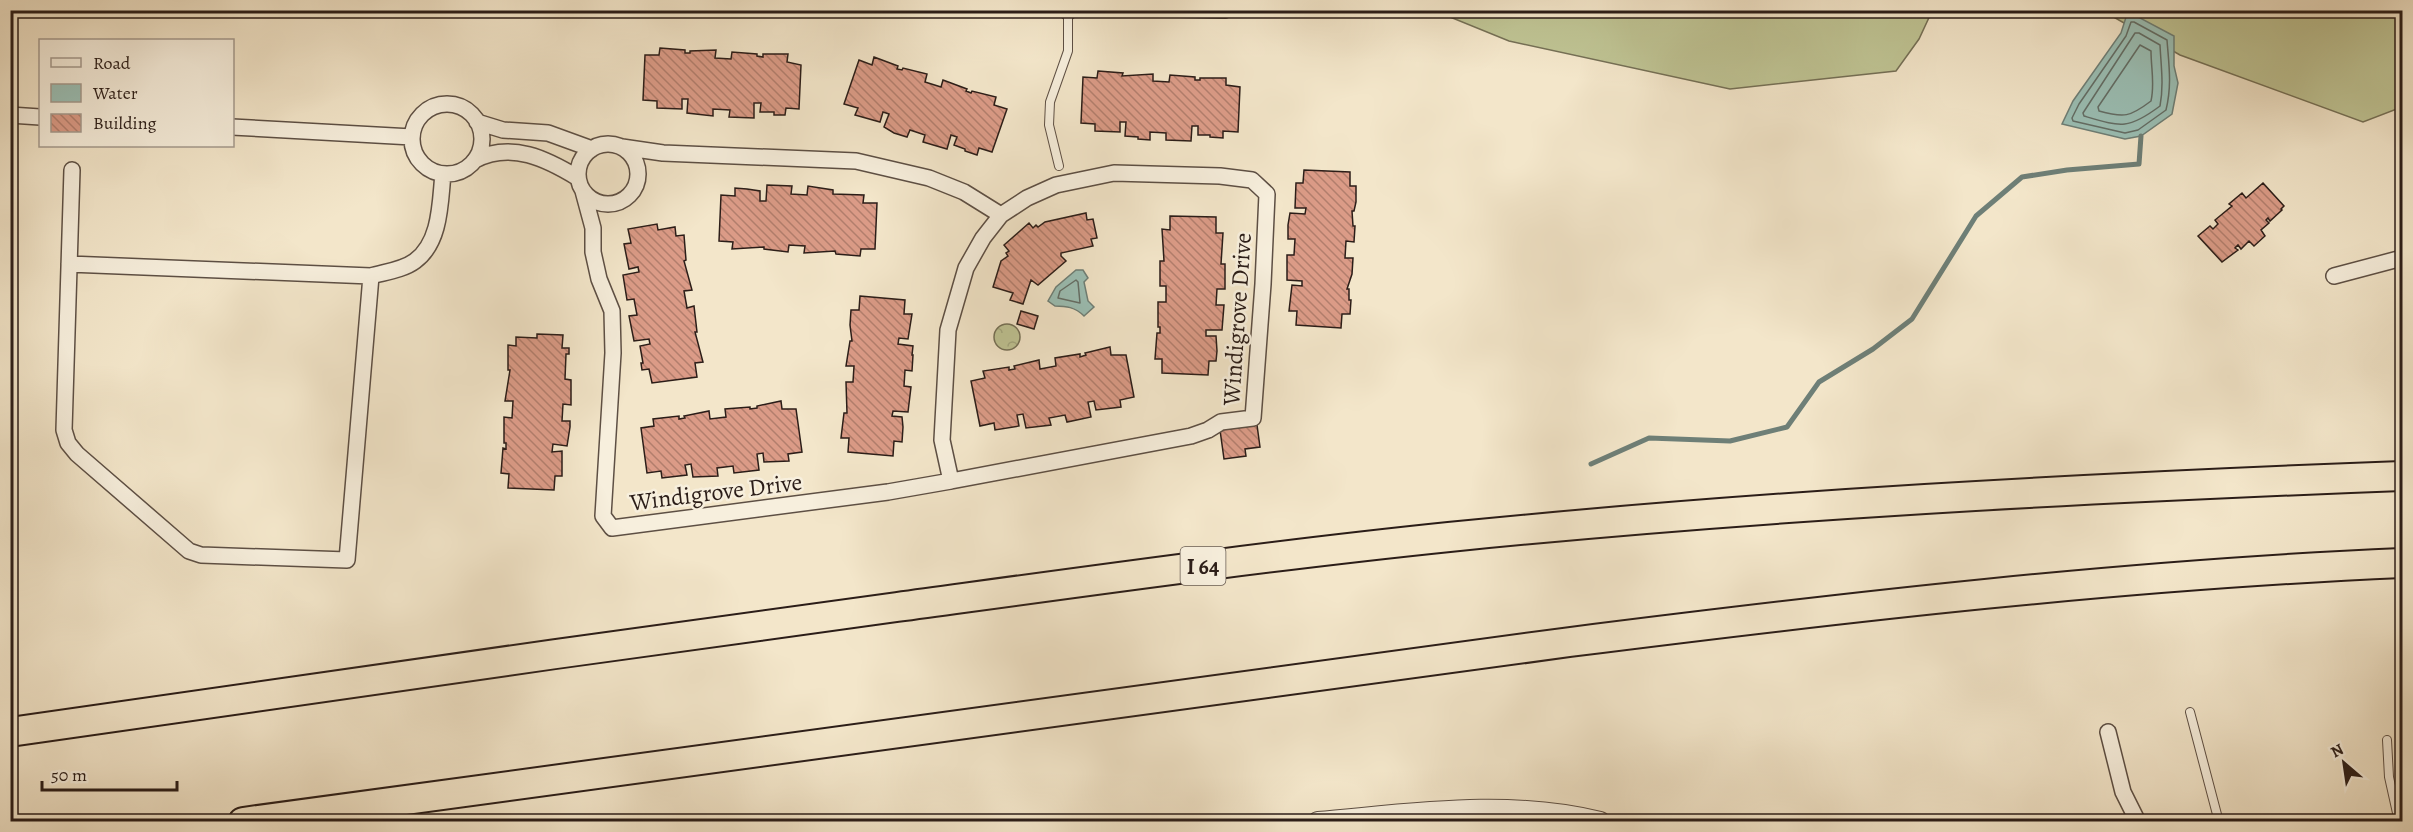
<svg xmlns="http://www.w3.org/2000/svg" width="2413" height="832" font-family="Alegreya,serif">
	<defs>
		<pattern id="forest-crowns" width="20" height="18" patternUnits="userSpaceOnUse" patternTransform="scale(1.5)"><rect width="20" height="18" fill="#bfc494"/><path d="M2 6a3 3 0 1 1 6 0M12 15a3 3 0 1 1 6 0" fill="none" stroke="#a4a87f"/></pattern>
		<pattern id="building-back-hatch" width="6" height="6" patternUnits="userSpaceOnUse" patternTransform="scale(1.5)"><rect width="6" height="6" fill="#db9b87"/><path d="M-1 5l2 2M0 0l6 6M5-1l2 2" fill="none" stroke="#b27e6d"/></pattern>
	</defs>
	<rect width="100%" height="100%" fill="#f3e6ca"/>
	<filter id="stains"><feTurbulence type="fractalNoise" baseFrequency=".00333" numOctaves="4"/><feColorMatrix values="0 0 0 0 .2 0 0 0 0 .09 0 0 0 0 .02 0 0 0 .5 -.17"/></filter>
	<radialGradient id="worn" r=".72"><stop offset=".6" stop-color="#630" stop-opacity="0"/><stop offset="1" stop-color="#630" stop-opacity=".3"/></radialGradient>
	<path fill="#bfc494" stroke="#757056" stroke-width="1.5" d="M1457 11 1932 10V11L1919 39 1896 71 1730 89 1509 41 1450 17Z
		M2103 11H2402V107L2363 122 2180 55Z
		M775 815 793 821H706L712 820Z"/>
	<path fill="url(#forest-crowns)" stroke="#757056" stroke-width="1.5" d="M994 337a13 13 0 1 1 26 0a13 13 0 1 1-26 0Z"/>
	<path fill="#9bc0b6" stroke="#6e7f77" stroke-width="1.5" d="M2128 11H2140L2138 17 2174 36V66L2178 83 2172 114 2141 136 2125 139 2062 124 2073 101 2121 33Z
		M1076 270H1083L1088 278 1084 282 1088 301 1094 307 1084 316C1075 307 1066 306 1055 306L1048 301 1056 287Z"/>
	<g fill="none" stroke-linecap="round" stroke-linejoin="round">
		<path stroke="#636e67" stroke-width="1.5" d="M2131 22H2134L2167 40C2169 66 2172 85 2166 110L2138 130 2125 133 2073 121 2072 118 2079 104 2126 36Z
			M2135 33H2139L2160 45C2161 66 2164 85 2160 106 2128 130 2121 127 2084 116L2083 113Z
			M2140 45 2151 51C2151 68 2155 84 2151 101 2130 117 2124 118 2099 111L2098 107Z
			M1076 280 1078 282 1080 303 1058 298 1060 291Z"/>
		<path stroke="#6e7f77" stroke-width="5" d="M1591 464 1649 438 1730 441 1787 427 1819 382 1873 349 1912 319 1976 216 2022 177 2067 170 2139 164 2141 136"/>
	</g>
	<path fill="url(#building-back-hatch)" stroke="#2b1d18" stroke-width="1.5" d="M660 48 685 50V53H690V51L716 50 715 58 731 59 732 52 757 54V56L763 57V54H788L787 62 801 65 799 109 786 108 785 115H774V112H760L761 103H754V118L729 117 730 110 713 109V116L687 113 688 99H682V109L657 108V101L643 100 645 55H659Z
		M874 57 898 66 897 69 902 70 903 68 927 74 925 82 941 87 943 80 967 89 966 91 971 93 972 91 996 97 994 105 1007 109 992 152 979 148 977 155 965 151V149L954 145 957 137 951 135 947 149 923 142 925 135 910 130 907 137 894 133 884 127 889 114 883 112 880 122 855 115 858 108 844 104 859 60 872 65Z
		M1098 71 1123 73 1122 76 1153 74V81L1169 82 1170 75 1195 77V80H1200V78H1226V85L1240 87 1238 132 1223 131V138L1210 137V135H1198V126H1192L1191 141 1166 140V133L1150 132V140L1138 139V137L1125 136 1126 122H1120V132L1095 131V124L1081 123 1083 77 1097 78Z
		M1304 170 1350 172V186H1356V202L1354 211H1352L1353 226H1355L1354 242 1346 241 1345 258H1353L1352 274 1347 289H1349V300H1351L1350 314H1342L1341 328 1296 325 1297 311H1289L1292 285 1302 286V281L1287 280V255H1294L1295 239H1288V225L1290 213 1305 214 1306 208H1295L1296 183H1303Z
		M2263 183 2284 206 2281 209 2282 210 2270 221 2268 218 2266 220 2269 223 2261 230 2265 236 2254 246 2249 241 2241 249 2238 245 2235 248 2238 250 2222 262 2198 236 2210 226 2213 229 2218 224 2215 220 2232 206 2229 204 2242 193 2246 198Z
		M767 185 792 186 791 194 807 195 808 186 833 190V194L864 195 863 203H877L875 249H861L860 256 836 254 835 251 804 253 805 246 789 245 788 252 764 249V247L732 249 733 242 719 241 721 195 735 196V188L747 189 760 191V201H766Z
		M1086 213 1087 220 1093 219 1097 238 1091 239 1093 246 1061 253V256L1066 261 1038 285 1031 280 1023 304 1010 300 1013 293 993 287 1001 261 1008 256 1006 253 1009 251 1004 245 1029 223 1033 228 1036 225 1038 227 1045 222Z
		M1170 216 1216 217V233H1223L1221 264H1225V289H1217L1216 305H1224L1222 330H1206V336H1216L1217 351 1216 361H1209L1208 375 1162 373V359H1155L1157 333H1160V327H1158V302H1166V286H1160V261H1164L1162 229 1170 230Z
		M657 224 658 230 675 227 676 236 684 235 686 260 684 261 692 290 684 291 687 308 694 306 697 332H695L703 362 695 363 697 377 652 383 649 369 642 370 641 363H643L640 346 650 344 649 339 634 341 629 316 637 315 634 299 627 300 623 275 639 272 638 267 629 269 624 244 631 243 628 229Z
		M860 296 905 300 904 314H912L908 339 899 338 898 344 913 346 912 355H913L912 371 905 370 904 386 911 387 908 412 893 411 892 416 902 417 903 427 902 442 894 441 893 456 848 452 849 438H841L844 413H847L846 382H853L854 366H846L850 341H852L850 325 851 310H859Z
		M1021 311 1038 316 1034 329 1017 324Z
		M537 334 563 335 562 348H569V354H566L565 379 571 380V405L563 404 562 421H570V427L567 446 553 444 552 452 562 451V476H555L554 490 508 488 509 474 501 473 503 448 506 449V443H504V417L512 418 513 401H505L510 370H508V345L516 346V337L537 338Z
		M1110 347 1111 355H1126L1134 397 1120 400 1121 407 1096 410 1094 401 1088 402 1091 417 1067 422 1065 415 1049 418 1051 425 1026 428 1023 414 1017 415 1019 426 995 430 994 423 980 426 971 381 985 378 983 371 1009 367V370L1015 369 1014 366 1039 360 1040 369 1056 366 1055 358 1080 354V357L1086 355 1085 353Z
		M781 401 782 409H796L802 452 788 454 789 461 764 462 763 453 757 454 759 470 734 473 733 466 717 468 718 476 693 477 691 464 685 465 687 475 662 478 661 471 647 473 641 428 654 426 653 419 679 416V419L685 418 684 416 709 411 710 419 726 417 725 409 750 407V409L757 408V406Z
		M1257 425 1260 447 1245 449 1246 456 1224 459 1220 430Z"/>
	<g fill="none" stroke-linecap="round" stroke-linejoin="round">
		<defs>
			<path id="service" d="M1041 10 1226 14
				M1059 166 1049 125 1050 102 1068 51V12
				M2190 712 2219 822
				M2387 740 2389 777 2399 822"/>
			<path id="minor" d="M1068 12V10
				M412 139a35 35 0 1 1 70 0a35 35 0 1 1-70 0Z
				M10 115 40 117
				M477 122 503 130 548 133 592 149
				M232 127 412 137
				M578 174a30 30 0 1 1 60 0a30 30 0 1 1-60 0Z
				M622 147 663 153 856 161 929 178 964 192 1001 215 1027 198 1056 185 1114 173 1220 176 1252 180 1267 194 1263 284 1253 418 1221 422 1208 430 1191 436 951 481 942 440 948 330 966 268 983 238 1001 215
				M475 160C511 141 547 159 578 178
				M72 170 64 430 68 443 77 454 189 551 201 555 347 560 371 276
				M583 191 593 228V252L599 279 612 311 613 353 603 516 612 528 888 492 951 481
				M69 264 371 276C385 272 403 270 415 261 441 242 440 202 443 174
				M2334 276 2402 258
				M2108 732 2123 792 2138 822"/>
			<path id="tertiary" d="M1318 822C1411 814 1508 799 1600 822"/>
			<path id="motorway" d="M10 732C306 689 601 647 897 607 1081 582 1265 556 1449 537 1766 505 2084 488 2402 476
				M243 822 1570 642C1847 607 2124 575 2402 563"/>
		</defs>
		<use href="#service" stroke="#5d4f44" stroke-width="10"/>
		<use href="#minor" stroke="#5d4f44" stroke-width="18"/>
		<use href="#tertiary" stroke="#5d4f44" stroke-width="22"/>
		<use href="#motorway" stroke="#2b1d18" stroke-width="32"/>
		<use href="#service" stroke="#f7efdd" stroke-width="8"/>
		<use href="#minor" stroke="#f7efdd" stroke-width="15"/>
		<use href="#tertiary" stroke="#f7efdd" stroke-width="20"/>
		<use href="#motorway" stroke="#f3e6ca" stroke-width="28"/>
	</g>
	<g text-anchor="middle" stroke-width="5" stroke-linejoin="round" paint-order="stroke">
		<rect fill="#f7efdd" stroke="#685c53" stroke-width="1.5" x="1180.5" y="547" width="45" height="38" rx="4.5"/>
		<g font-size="22" font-weight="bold" fill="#2b1d18">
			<text x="1203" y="574">I 64</text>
		</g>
		<g font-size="24" fill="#2b1d18" stroke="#f7efdd">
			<text transform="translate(1237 319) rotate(-86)" y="8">Windigrove Drive</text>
			<text transform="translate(716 492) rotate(-7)" y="8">Windigrove Drive</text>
		</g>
	</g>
	<rect width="2413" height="832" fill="none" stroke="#f3e6ca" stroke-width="36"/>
	<rect x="12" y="12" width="2389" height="808" fill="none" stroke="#2b1d18" stroke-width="3"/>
	<rect x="18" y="18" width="2377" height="796" fill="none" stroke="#2b1d18" stroke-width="1.5"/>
	<rect x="39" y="39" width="195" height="108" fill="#f7efdd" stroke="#a59b8e" stroke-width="1.5"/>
	<rect x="51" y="58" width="30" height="9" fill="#f7efdd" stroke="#a59b8e" stroke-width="1.5"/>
	<text x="93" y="69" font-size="18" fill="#2b1d18">Road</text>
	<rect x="51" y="84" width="30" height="18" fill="#9bc0b6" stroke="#a59b8e" stroke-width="1.5"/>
	<text x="93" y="99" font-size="18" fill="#2b1d18">Water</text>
	<rect x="51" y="114" width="30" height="18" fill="url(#building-back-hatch)" stroke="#a59b8e" stroke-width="1.5"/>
	<text x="93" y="129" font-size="18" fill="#2b1d18">Building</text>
	<g transform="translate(2344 763) rotate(331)" stroke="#f7efdd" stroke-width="4.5" paint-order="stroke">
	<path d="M0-4.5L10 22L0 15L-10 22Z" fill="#2b1d18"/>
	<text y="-9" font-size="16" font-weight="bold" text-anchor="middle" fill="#2b1d18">N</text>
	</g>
	<path d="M42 781v9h135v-9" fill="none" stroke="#2b1d18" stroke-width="3"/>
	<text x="51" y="781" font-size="18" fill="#2b1d18" stroke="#f7efdd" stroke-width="4.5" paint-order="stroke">50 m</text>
	<rect width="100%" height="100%" filter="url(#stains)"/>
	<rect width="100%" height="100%" fill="url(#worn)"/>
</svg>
